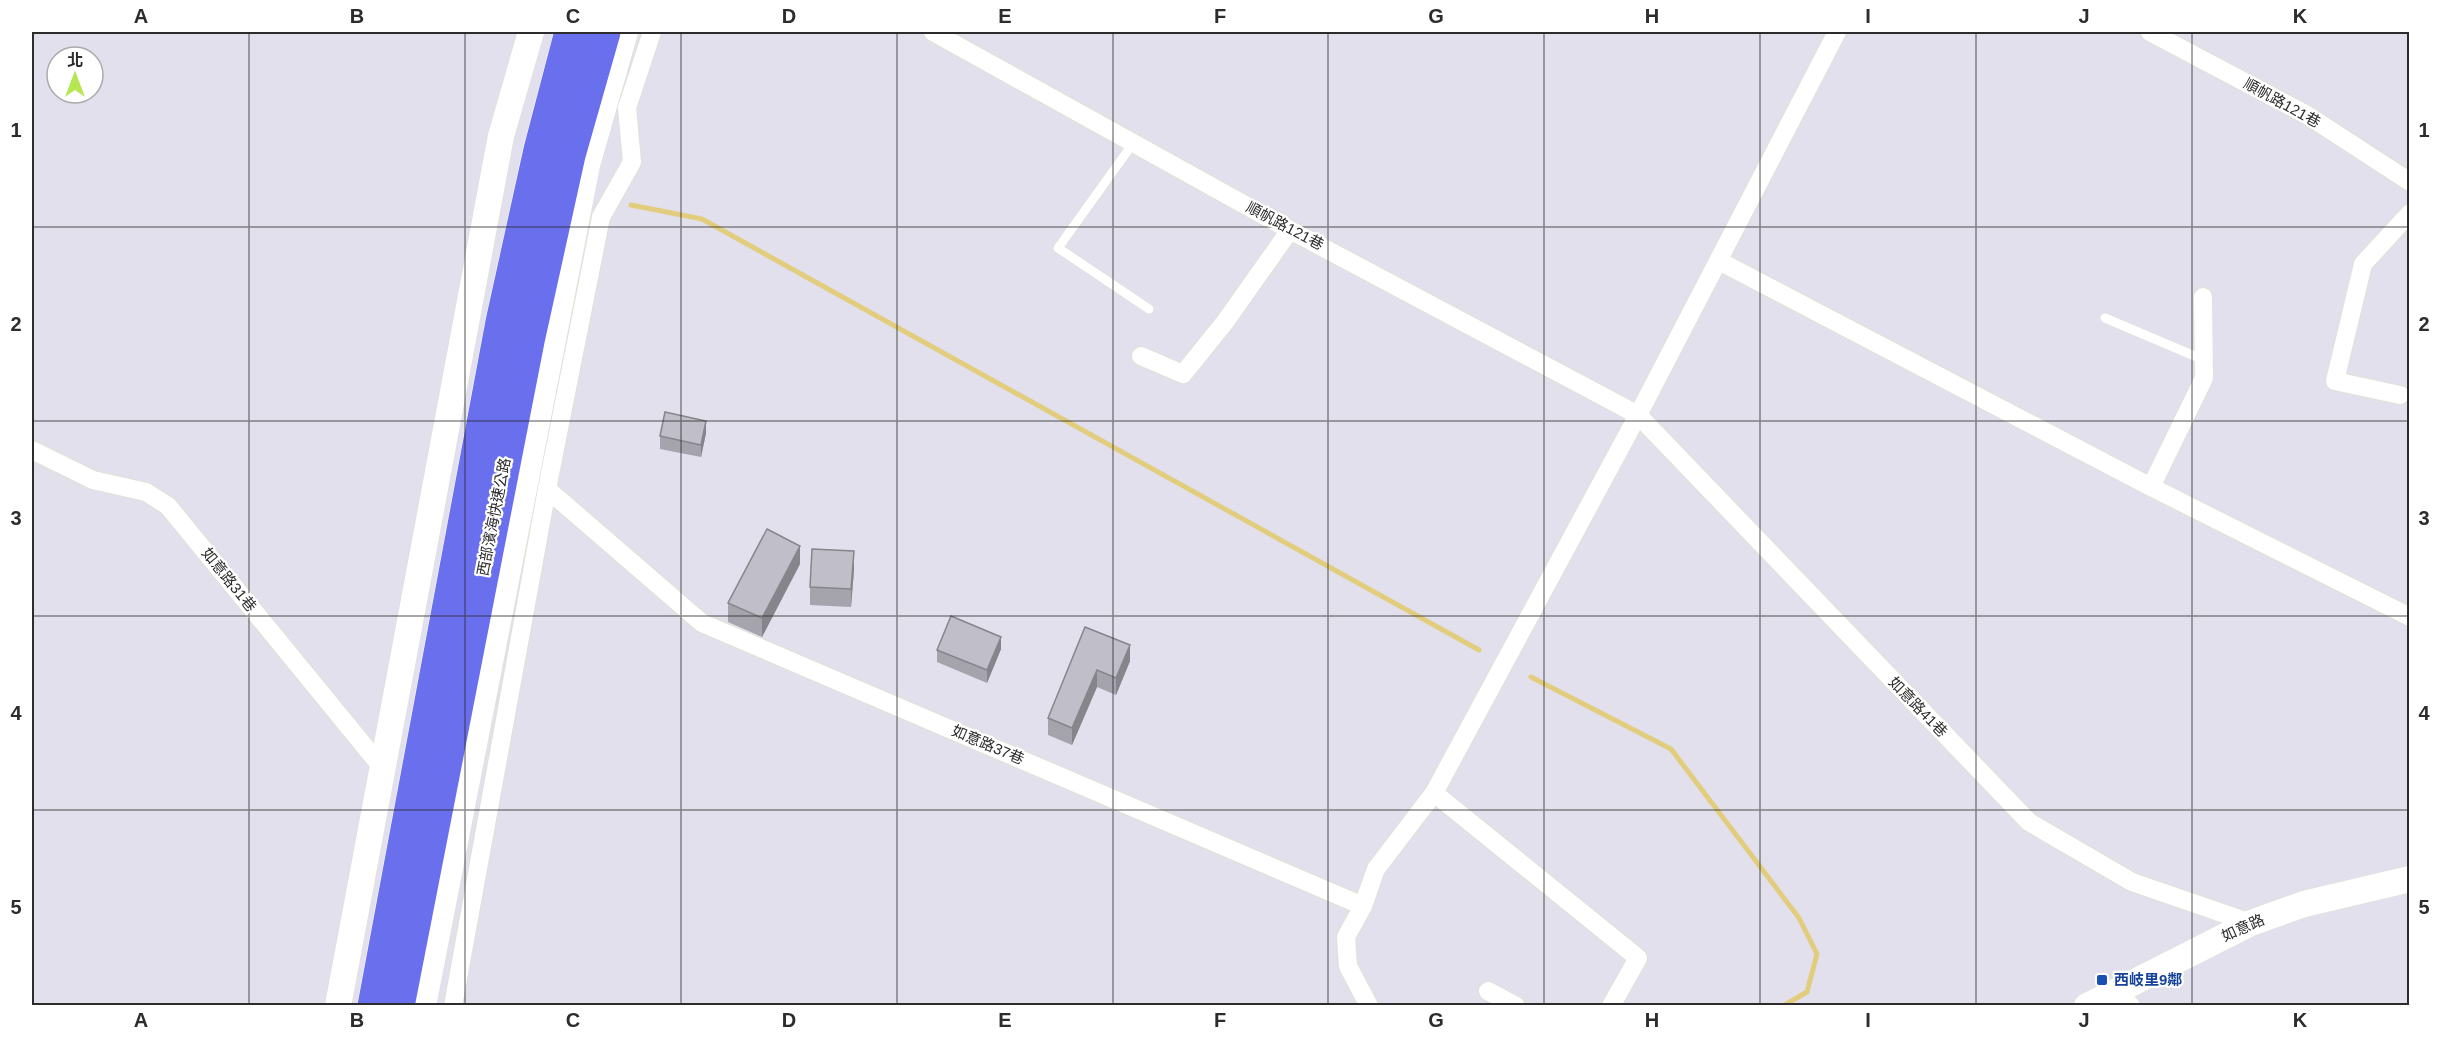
<svg xmlns="http://www.w3.org/2000/svg" width="2441" height="1037" font-family="Arial,'Noto Sans TC',sans-serif">
	<rect width="100%" height="100%" fill="#e1e0ec"/>
	<g fill="none" stroke-linecap="round" stroke-linejoin="round">
		<path stroke="#e2cd7f" stroke-width="5" d="M631 205 702 219 1479 650
			M1531 677 1671 749 1799 918 1817 954 1807 992 1783 1006"/>
		<defs>
			<path id="lane" d="M1134 142 1058 248 1149 309
				M2105 318 2204 360"/>
			<path id="street" d="M933 32 1290 230 1638 415 2029 822 2132 882 2251 923
				M2150 32 2307 115 2410 182
				M1719 261 2151 487 2410 617
				M1141 356 1183 374 1225 322 1290 230
				M2400 395 2335 381 2363 264 2410 213
				M32 450 93 480 146 492 168 506 384 770
				M2151 487 2204 378 2203 297
				M547 489 702 623 1363 906 1346 937 1348 966 1369 1006
				M1434 793 1638 958 1611 1006
				M1363 906 1376 869 1434 793 1638 415 1837 32
				M2116 989 2131 1006
				M1488 991 1516 1006
				M453 1006 547 489 601 217 632 162 627 108 652 32"/>
			<path id="secondary" d="M338 1006 501 136 531 32
				M423 1006 587 165 625 32
				M2087 1006 2251 923 2304 904 2410 879"/>
			<path id="highway" d="M374 1006 502 322 540 150 571 32
				M398 1006 528 341 569 155 604 32"/>
		</defs>
		<use href="#lane" stroke="#dee3d5" stroke-width="10"/>
		<use href="#street" stroke="#dee3d5" stroke-width="20"/>
		<use href="#secondary" stroke="#dee3d5" stroke-width="27"/>
		<use href="#highway" stroke="#fff" stroke-width="34"/>
		<use href="#lane" stroke="#fff" stroke-width="9"/>
		<use href="#street" stroke="#fff" stroke-width="18"/>
		<use href="#secondary" stroke="#fff" stroke-width="26"/>
		<use href="#highway" stroke="#696fed" stroke-width="33"/>
	</g>
	<path fill="#a5a3ac" d="M706 433 701 457 660 449V436Z
		M800 564 762 637 728 622V603Z
		M854 570 851 607 810 605V587Z
		M1085 627 1130 661 1116 695 1097 687 1072 745 1048 735V718Z
		M1001 649 987 683 937 662V650Z"/>
	<path fill="#86858c" d="M706 421V433L701 457V445Z
		M800 546V564L762 637V618Z
		M854 551V570L851 607V589Z
		M1001 637V649L987 683V670Z
		M1130 645V661L1116 695V678Z
		M1097 670V687L1072 745V728Z"/>
	<path fill="#c0bec8" stroke="#86858c" stroke-width="1.5" d="M665 412 706 421 701 445 660 436Z
		M767 529 800 546 762 618 728 603Z
		M812 549 854 551 851 589 810 587Z
		M951 616 1001 637 987 670 937 650Z
		M1085 627 1130 645 1116 678 1097 670 1072 728 1048 718Z"/>
	<path fill="none" stroke="#2c2c2c" stroke-width="1.5" stroke-opacity="0.55" d="M249 32V1006M465 32V1006M681 32V1006M897 32V1006M1113 32V1006M1328 32V1006M1544 32V1006M1760 32V1006M1976 32V1006M2192 32V1006M32 227H2410M32 421H2410M32 616H2410M32 810H2410"/>
	<rect fill="#1a4fb4" stroke="#fff" stroke-width="2" x="2096" y="974" width="12" height="12" rx="3"/>
	<g text-anchor="middle" stroke-width="4.5" stroke-linejoin="round" paint-order="stroke">
		<g font-size="15" fill="#2c2c2c" stroke="#fff">
			<text transform="translate(2282 103) rotate(29)" y="5">順帆路121巷</text>
			<text transform="translate(1285 226) rotate(28)" y="5">順帆路121巷</text>
			<text transform="translate(494 517) rotate(-79)" y="5">西部濱海快速公路</text>
			<text transform="translate(229 580) rotate(51)" y="5">如意路31巷</text>
			<text transform="translate(1918 707) rotate(46)" y="5">如意路41巷</text>
			<text transform="translate(988 745) rotate(23)" y="5">如意路37巷</text>
			<text transform="translate(2243 928) rotate(-24)" y="5">如意路</text>
		</g>
		<g font-size="15" font-weight="bold" fill="#164399" stroke="#fff" text-anchor="start">
			<text x="2114" y="985">西岐里9鄰</text>
		</g>
	</g>
	<rect width="2441" height="1037" fill="none" stroke="#ffffff" stroke-width="66"/>
	<g transform="translate(75 75)"><circle r="28" fill="#ffffff" stroke="#ababab" stroke-width="1.5"/>
	<path d="M0-4.5L10 22L0 15L-10 22Z" fill="#b4e752"/>
	<text y="-9" font-size="16" font-weight="bold" text-anchor="middle" fill="#2c2c2c">北</text>
	</g>
	<rect x="33" y="33" width="2375" height="971" fill="none" stroke="#2c2c2c" stroke-width="2"/>
	<g font-size="20" text-anchor="middle" font-weight="bold" fill="#2c2c2c">
		<text x="141" y="23">A</text>
		<text x="357" y="23">B</text>
		<text x="573" y="23">C</text>
		<text x="789" y="23">D</text>
		<text x="1005" y="23">E</text>
		<text x="1220" y="23">F</text>
		<text x="1436" y="23">G</text>
		<text x="1652" y="23">H</text>
		<text x="1868" y="23">I</text>
		<text x="2084" y="23">J</text>
		<text x="2300" y="23">K</text>
		<text x="16" y="137">1</text>
		<text x="2424" y="137">1</text>
		<text x="16" y="331">2</text>
		<text x="2424" y="331">2</text>
		<text x="16" y="525">3</text>
		<text x="2424" y="525">3</text>
		<text x="16" y="720">4</text>
		<text x="2424" y="720">4</text>
		<text x="16" y="914">5</text>
		<text x="2424" y="914">5</text>
		<text x="141" y="1027">A</text>
		<text x="357" y="1027">B</text>
		<text x="573" y="1027">C</text>
		<text x="789" y="1027">D</text>
		<text x="1005" y="1027">E</text>
		<text x="1220" y="1027">F</text>
		<text x="1436" y="1027">G</text>
		<text x="1652" y="1027">H</text>
		<text x="1868" y="1027">I</text>
		<text x="2084" y="1027">J</text>
		<text x="2300" y="1027">K</text>
	</g>
</svg>
